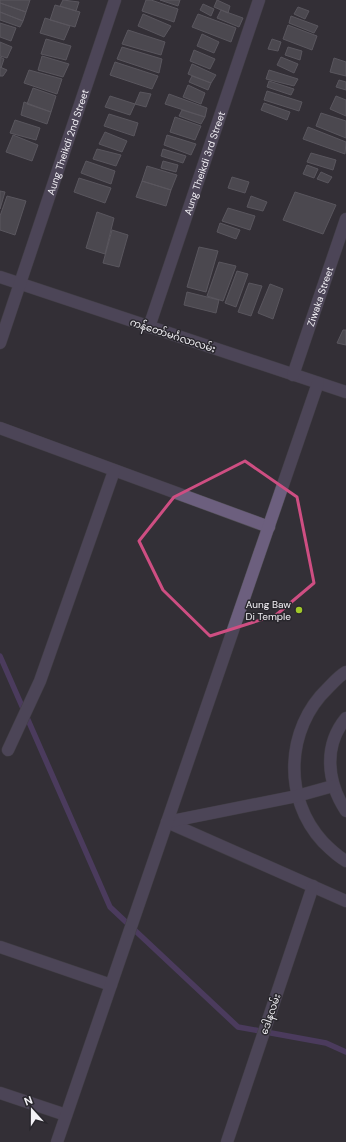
<svg xmlns="http://www.w3.org/2000/svg" width="346" height="1142" font-family="'DM Sans','Noto Sans Myanmar',sans-serif">
	<rect width="100%" height="100%" fill="#333037"/>
	<g fill="none" stroke-linecap="round" stroke-linejoin="round">
		<path stroke="#684a8d" stroke-width="5.5" d="M0 656 110 907 238 1027 326 1043 346 1052"/>
	</g>
	<path fill="#69666d" stroke="#88858d" d="M0 0H30L26 12 0 3Z
		M63 0 79 2 76 11 60 6Z
		M146 0H151L178 9 174 22 142 11Z
		M160 0H180L178 6Z
		M217 0 230 6 228 13 214 7Z
		M0 3 26 12 23 21 0 12Z
		M203 4 214 9 211 16 200 10Z
		M55 5 80 12 75 27 50 20Z
		M298 7 309 11 305 19 294 14Z
		M221 10 243 18 239 27 217 18Z
		M0 12 23 21 20 27 0 20Z
		M143 14 171 26 164 37 138 26Z
		M198 14 236 28 231 42 192 27Z
		M291 16 318 26 314 33 289 23Z
		M45 18 70 26 64 40 40 33Z
		M0 23 16 28 11 41 0 37Z
		M288 25 317 36 312 50 283 39Z
		M128 30 165 42 161 55 122 44Z
		M202 34 219 42 214 53 197 46Z
		M46 39 71 46 66 60 41 54Z
		M272 39 281 42 278 51 268 49Z
		M0 42 12 47 7 58 0 56Z
		M122 47 162 59 159 73 117 59Z
		M288 47 302 51 300 60 285 55Z
		M194 50 215 59 210 69 190 61Z
		M42 56 69 64 63 77 38 70Z
		M0 57 4 59 1 68 0 67Z
		M281 57 298 64 294 73 277 65Z
		M334 58 346 62V76L330 72Z
		M115 62 158 76 152 89 110 75Z
		M192 64 216 75 211 83 188 74Z
		M0 67 7 70 3 76H0Z
		M29 70 62 79 57 94 24 83Z
		M269 70 298 79 294 86 266 79Z
		M192 76 211 83 208 90 189 82Z
		M339 80 346 82V90L336 87Z
		M269 81 294 89 291 95 267 87Z
		M188 85 205 93 201 104 183 97Z
		M33 88 56 96 51 112 27 104Z
		M267 91 302 102 299 111 264 100Z
		M140 92 151 94 146 107 135 104Z
		M169 94 207 108 205 117 165 104Z
		M110 96 135 104 130 115 105 107Z
		M336 96 346 100V116L330 109Z
		M24 102 51 112 47 124 21 115Z
		M264 103 290 112 287 120 261 110Z
		M182 110 205 117 201 124 179 116Z
		M321 113 346 121V138L316 126Z
		M109 114 138 123 134 136 104 126Z
		M175 117 201 126 195 140 170 132Z
		M15 120 40 128 36 140 10 133Z
		M308 127 346 142 345 154 303 139Z
		M105 132 127 141 122 152 99 144Z
		M13 135 38 145 32 161 6 152Z
		M167 135 196 144 191 155 164 145Z
		M97 149 121 155 116 166 93 159Z
		M163 149 186 156 183 163 161 156Z
		M311 153 336 160 333 170 307 162Z
		M86 161 115 171 111 184 81 173Z
		M163 161 178 165 176 172 161 168Z
		M307 165 318 169 314 178 303 174Z
		M147 166 177 175 171 190 142 181Z
		M321 172 332 177 328 183 317 179Z
		M232 177 249 182 245 193 228 188Z
		M79 178 111 188 105 203 74 192Z
		M142 181 171 190 166 206 136 197Z
		M0 191 5 192 0 209Z
		M295 192 336 205 323 234 283 220Z
		M7 196 26 201 15 235 0 230V216Z
		M251 196 267 202 263 211 247 207Z
		M228 208 255 216 250 230 222 221Z
		M97 212 114 218 105 254 86 248Z
		M220 223 240 230 236 239 217 232Z
		M112 230 128 235 119 267 103 263Z
		M199 247 218 251 206 292 187 287Z
		M219 262 236 266 223 301 207 296Z
		M237 271 248 274 236 307 225 303Z
		M249 283 262 286 251 316 238 312Z
		M270 284 283 289 273 319 258 313Z
		M187 292 219 300 216 313 184 305Z
		M343 330H346V345L337 343Z"/>
	<g fill="none" stroke-linecap="round" stroke-linejoin="round">
		<defs>
			<g id="minor">
				<path d="M0 277 346 392"/>
				<path id="s1" d="M149 327 259 0"/>
				<path id="s2" d="M0 343 115 0"/>
				<path id="s3" d="M293 375 346 219"/>
				<path d="M0 428 269 527"/>
				<path d="M346 672C339 676 333 683 328 688 285 729 283 799 323 842 330 849 337 856 346 861"/>
				<path d="M346 718C323 746 327 782 346 811"/>
				<path d="M8 750 40 681 114 471"/>
				<path d="M167 822 346 901"/>
				<path d="M167 822 297 796 333 786"/>
				<path d="M0 947 111 985"/>
				<path d="M0 1093 66 1115"/>
				<path d="M57 1142 318 383"/>
				<path d="M227 1142 313 886"/>
			</g>
		</defs>
		<use href="#minor" stroke="#524f56" stroke-width="13"/>
		<use href="#minor" stroke="#6c5f7e" stroke-width="12"/>
	</g>
	<path d="M0 0H346V1142H0ZM245 461 297 497 314 583 276 615 210 636 163 590 139 541 174 497Z" fill="#333037" fill-opacity=".55" fill-rule="evenodd"/>
	<path fill="none" stroke="#ce4e82" stroke-width="3" stroke-linejoin="round" d="M245 461 297 497 314 583 276 615 210 636 163 590 139 541 174 497Z"/>
	<circle fill="#a1c929" stroke="#29272d" stroke-width="1.5" cx="299" cy="610" r="4"/>
	<g text-anchor="middle" stroke-width="3" stroke-linejoin="round" paint-order="stroke">
		<g font-size="10" fill="#f3f1f6" stroke="#29272d">
			<text dy="4" stroke="none"><textPath href="#s2" startOffset="212">Aung Theikdi 2nd Street</textPath></text>
			<text dy="4" stroke="none"><textPath href="#s1" startOffset="173">Aung Theikdi 3rd Street</textPath></text>
			<text dy="4" stroke="none"><textPath href="#s3" startOffset="83">Ziwaka Street</textPath></text>
			<text transform="translate(173 335) rotate(18)" y="4">ကန်တော်မင်္ဂလာလမ်း</text>
			<text transform="translate(270 1014) rotate(-71)" y="4">ဒေါနလမ်း</text>
		</g>
		<g font-size="10" fill="#f3f1f6" stroke="#29272d" text-anchor="end">
			<text x="291" y="608">Aung Baw<tspan x="291" dy="12">Di Temple</tspan></text>
		</g>
	</g>
	<g transform="translate(32 1110) rotate(339)" stroke="#29272d" stroke-width="3" paint-order="stroke">
	<path d="M0-3L7 15L0 10L-7 15Z" fill="#f3f1f6"/>
	<text y="-6" font-size="11" font-weight="bold" text-anchor="middle" fill="#f3f1f6">N</text>
	</g>
</svg>
